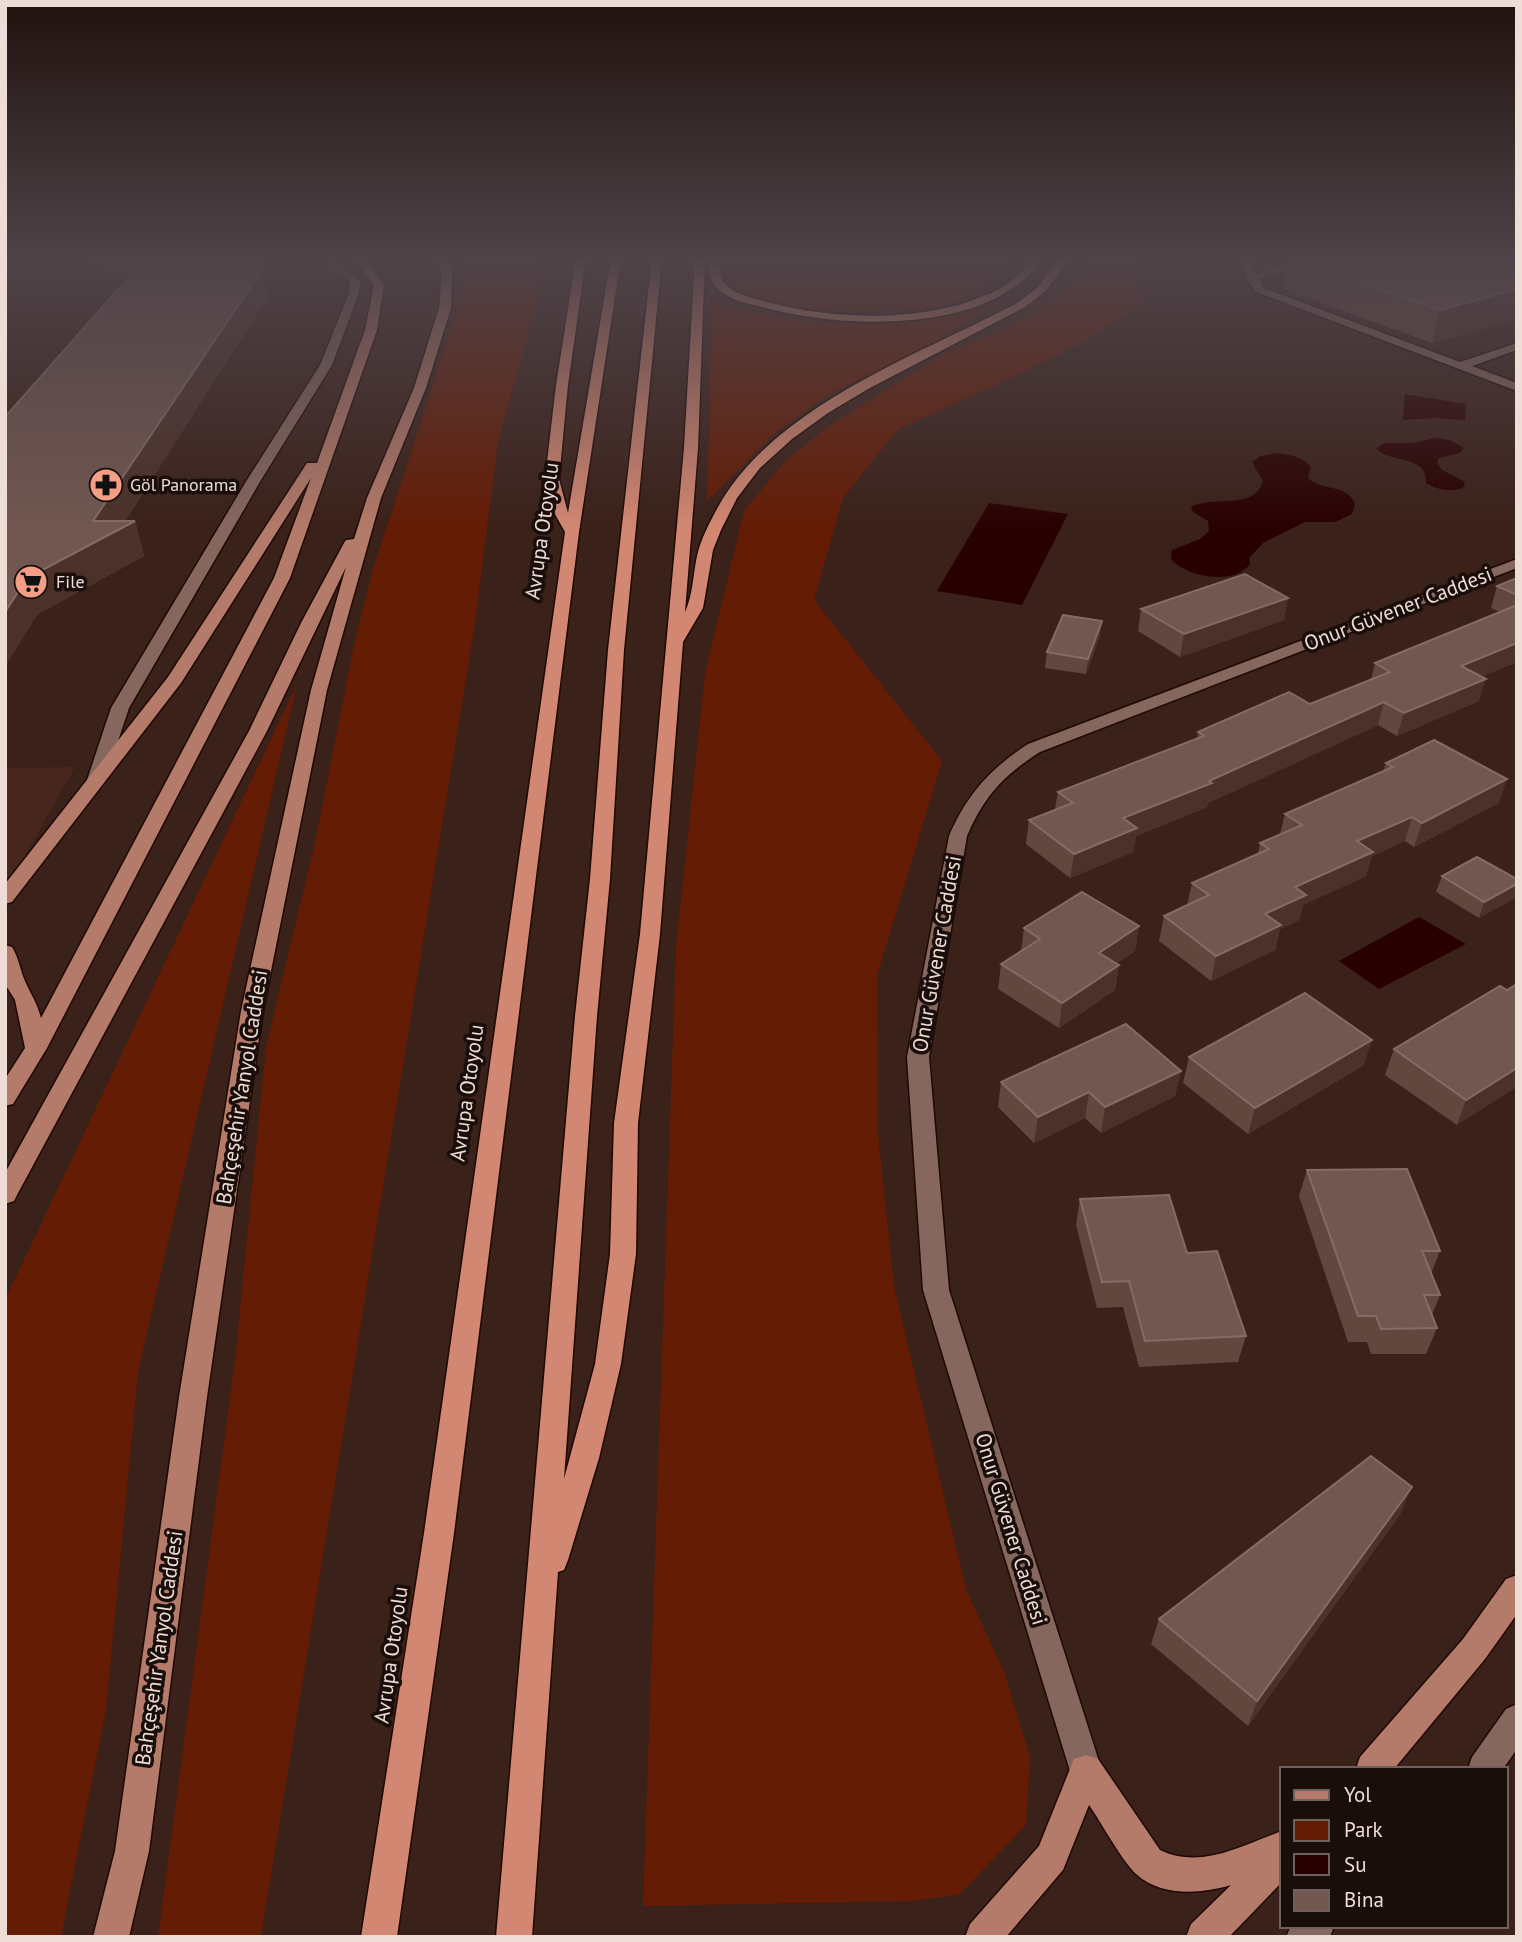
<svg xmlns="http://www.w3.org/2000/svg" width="1522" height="1942" font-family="'PT Sans',sans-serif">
	<rect width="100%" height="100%" fill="#3a2119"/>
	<path fill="#47271d" d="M75 767 9 884 5 886V768Z"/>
	<path fill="#651c05" d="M460 258H539L537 302 498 442 475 623 261 1937H158L235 1360 266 1047 316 838 353 649 373 569 461 299 467 273Z
		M725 258H1010C1002 273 982 289 966 297 922 318 768 318 731 283 724 276 724 267 725 258Z
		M1088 258H1132L1141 305 1083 342 988 389 898 429 843 498 814 600 942 761 877 976 878 1134 894 1286 966 1589 1004 1672 1030 1757 1026 1825 959 1895 910 1901 643 1906 676 947 705 673 744 511 785 461 830 425 942 355 1007 328 1052 301 1079 277Z
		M712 301C800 331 898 328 988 309L913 354 831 393 777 431 707 501Z
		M297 684 138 1372 106 1710 61 1937H5V1300Z"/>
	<path fill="#290000" d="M1405 394 1466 404 1465 420 1435 418 1403 420Z
		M1435 438 1450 440 1464 448 1460 453 1439 458 1437 463 1442 470 1465 482 1463 488C1450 492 1437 490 1426 483 1427 454 1392 464 1376 449L1384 443H1414Z
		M1277 453C1290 455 1303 456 1311 467L1308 478C1323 492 1345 483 1355 503L1352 514 1335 522H1305L1263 543 1249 558 1250 564C1234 586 1186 577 1171 559L1172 550 1200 539 1209 531 1208 521 1193 512 1191 507C1211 495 1255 511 1263 481L1252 462 1260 456Z
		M989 503 1068 514 1022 605 937 591Z
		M1419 917 1466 944 1379 989 1339 961Z"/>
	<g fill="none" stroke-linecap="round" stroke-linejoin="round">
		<defs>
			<path id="street" d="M320 258H332L360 280 359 293 332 365 261 480 129 708 105 780 96 785 90 784 87 780 111 708 247 480 320 365 349 293 350 281Z
				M1238 258H1248L1256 273 1309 258H1327L1259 279 1264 288 1460 362 1517 343V350L1472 366 1517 383V391L1256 292 1246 278 1247 276Z"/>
			<path id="secondary" d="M1517 559V568L1040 752C1003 776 985 795 967 836L929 1057 949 1290 1102 1771 1098 1783 1086 1787 1074 1783 1070 1771 923 1290 907 1057 949 836C967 794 990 769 1028 744Z
				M1517 1704V1749L1503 1769H1468L1472 1757 1506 1709Z
				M1291 1926H1334L1330 1937H1286Z"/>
			<path id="primary" d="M354 258H365L384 285 377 330 290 578 47 1048 13 1104 5 1106V1079L25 1048 15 1000 5 984V945L12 947C19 958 20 970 25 981 31 995 37 1002 41 1018L274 578 311 478 181 683 12 902 5 904V884L168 677 307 463H317L365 330 374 285Z
				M433 258H444L452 270 451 308 426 388 381 498 327 690 263 1011 207 1397 149 1851 129 1937H93L115 1851 179 1397 241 1011 311 690 346 567 267 731 17 1195 14 1201 5 1204V1173L249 731 301 623 344 543 346 540 354 539 367 498 414 388 439 308 442 270Z
				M1517 1575V1614L1485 1659 1394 1769H1356L1360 1757 1463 1639 1506 1579Z
				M1086 1755 1098 1759 1160 1850C1201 1870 1243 1845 1282 1831V1882L1229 1937H1186L1191 1924 1231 1885C1201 1894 1161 1897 1136 1874 1122 1861 1101 1822 1089 1805L1063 1870 1006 1937H965L970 1924 1039 1846 1074 1759Z"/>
			<path id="highway" d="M576 258H586L568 385 559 479 568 513 611 258H621L579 532 454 1533 397 1937H361L424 1533 565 532 551 507 545 479 556 385Z
				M652 258H662L624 650 610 879 597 1016 564 1479 595 1364 610 1254 614 1123 640 934 684 448 695 258H705L698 448 685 612C693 595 693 574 697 556 701 538 710 522 718 507 775 405 919 355 1017 303L1037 288 1059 258H1070L1045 292 1025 307 868 389 828 413 792 439 760 468 737 498 721 530 713 550 703 608 683 642 660 934 638 1123 636 1254 621 1364 599 1458 568 1560 564 1570 558 1572 532 1937H496L575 1016 590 879 608 650Z
				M708 258H718L723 282C735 295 752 298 767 302 835 320 921 323 986 295 1005 288 1021 275 1032 258H1042C994 335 844 329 766 308 750 304 729 301 717 288 709 280 709 269 708 258Z"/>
		</defs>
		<use href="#street" stroke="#200904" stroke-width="3"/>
		<use href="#secondary" stroke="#200904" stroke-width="3"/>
		<use href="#primary" stroke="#200904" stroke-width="3"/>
		<use href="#highway" stroke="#200904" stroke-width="3"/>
		<use href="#street" fill="#86675e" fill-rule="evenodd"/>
		<use href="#secondary" fill="#86675e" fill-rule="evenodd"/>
		<use href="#primary" fill="#b47a6a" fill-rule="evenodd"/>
		<use href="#highway" fill="#d28772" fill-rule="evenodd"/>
	</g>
	<path fill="#62473f" d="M81 258H259L264 267 269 295 125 521H135L144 556 38 614 131 275 82 261Z
		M1289 258H1517V319L1432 343 1283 289Z
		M1517 578V662L1481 677 1479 701 1397 736 1378 725 1208 803 1207 807 1136 836 1133 852 1070 878 1026 844 1029 820 1055 809 1058 792 1197 739 1198 732 1310 704 1371 680 1375 663 1500 612 1491 608 1497 586Z
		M1288 598 1284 620 1180 657 1138 631 1141 609Z
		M1100 636 1086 674 1045 668 1047 652Z
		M1386 763 1499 803 1414 847 1405 841 1372 856 1366 876 1303 905 1299 920 1280 929 1275 950 1211 981 1159 941 1164 916 1187 905 1192 883 1258 854 1260 843 1280 834 1285 814 1383 771Z
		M1442 876 1515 898 1479 918 1436 892Z
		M1139 926 1135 951 1117 963 1119 965 1115 990 1059 1028 998 989 1001 964 1021 951 1024 928Z
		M1517 984 1457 1125 1385 1075 1394 1049Z
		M1189 1057 1364 1065 1248 1134 1183 1083Z
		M1181 1071 1175 1096 1101 1133 1085 1118 1034 1143 998 1107 1001 1082Z
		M1307 1170 1440 1251 1431 1274 1440 1295 1432 1315 1437 1328 1426 1354H1371L1367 1342H1348L1299 1196Z
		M1080 1199 1187 1253 1246 1336 1238 1362 1139 1367 1123 1307 1097 1308 1076 1225Z
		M1401 1513 1248 1726 1151 1644 1159 1619Z"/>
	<path fill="#4b3129" d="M264 267 269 295 119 530 135 521 144 556 38 614 5 667V612L27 578 93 521Z
		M1517 289V319L1432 343 1440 310Z
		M1288 598 1284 620 1180 657 1184 634Z
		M1102 621 1100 636 1086 674 1088 659Z
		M1517 643V662L1454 688 1461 666Z
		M1486 679 1479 701 1397 736 1404 713Z
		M1384 702 1378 725 1208 803 1207 807 1136 836 1133 852 1070 878 1074 854 1123 818 1209 781Z
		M1507 779 1499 803 1414 847 1422 823Z
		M1412 817 1405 841 1372 856 1366 876 1303 905 1299 920 1280 929 1275 950 1211 981 1216 956 1295 887 1357 841Z
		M1517 884V893L1515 898 1479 918 1484 902Z
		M1139 926 1135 951 1095 978 1099 953Z
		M1119 965 1115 990 1059 1028 1062 1003Z
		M1372 1040 1364 1065 1248 1134 1255 1108Z
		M1517 1068V1087L1457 1125 1466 1100Z
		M1181 1071 1175 1096 1101 1133 1105 1107Z
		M1089 1092 1085 1118 1034 1143 1038 1117Z
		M1412 1487 1401 1513 1248 1726 1257 1701Z"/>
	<path fill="#715750" stroke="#846c65" stroke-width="2" d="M146 258H259L264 267 93 521H135L27 578 5 612V417Z
		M1291 258H1517V289L1440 310Z
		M1245 574 1288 598 1184 634 1141 609Z
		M1517 578V595L1497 586Z
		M1517 605V643L1461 666 1486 679 1404 713 1384 702 1209 781 1212 783 1123 818 1137 828 1074 854 1029 820 1073 803 1058 792 1204 736 1198 732 1289 692 1310 704 1390 672 1375 663Z
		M1063 615 1102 621 1088 659 1047 652Z
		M1434 740 1507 779 1422 823 1412 817 1357 841 1373 852 1295 887 1306 895 1265 914 1281 925 1216 956 1164 916 1209 895 1192 883 1269 849 1260 843 1302 825 1285 814 1393 767 1386 763Z
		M1477 857 1517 879V884L1484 902 1442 876Z
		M1082 892 1139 926 1099 953 1119 965 1062 1003 1001 964 1040 939 1024 928Z
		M1517 984V1068L1466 1100 1394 1049 1500 986 1507 990Z
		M1305 993 1372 1040 1255 1108 1189 1057Z
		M1126 1024 1181 1071 1105 1107 1089 1092 1038 1117 1001 1082Z
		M1407 1169 1440 1251H1422L1440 1295H1424L1437 1328 1381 1329 1376 1316H1358L1307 1170Z
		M1169 1195 1187 1253 1217 1251 1246 1336 1145 1341 1129 1281 1102 1282 1080 1199Z
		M1371 1456 1412 1487 1257 1701 1159 1619Z"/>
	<linearGradient id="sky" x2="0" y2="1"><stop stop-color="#20120e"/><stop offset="0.49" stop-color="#4f4349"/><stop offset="1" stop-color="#4f4349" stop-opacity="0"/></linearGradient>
	<rect width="1522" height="530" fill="url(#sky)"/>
	<defs>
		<symbol id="pharmacy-disc" viewBox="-11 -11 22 22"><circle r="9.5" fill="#f49e86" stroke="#190e0a"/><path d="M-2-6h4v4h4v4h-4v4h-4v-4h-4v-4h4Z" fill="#111"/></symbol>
		<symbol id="supermarket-disc" viewBox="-11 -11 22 22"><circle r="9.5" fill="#f49e86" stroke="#190e0a"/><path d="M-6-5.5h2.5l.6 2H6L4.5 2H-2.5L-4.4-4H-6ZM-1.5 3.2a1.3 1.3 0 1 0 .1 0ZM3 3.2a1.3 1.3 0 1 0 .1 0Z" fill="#111"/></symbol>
	</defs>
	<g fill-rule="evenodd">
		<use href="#pharmacy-disc" x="87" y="466" width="38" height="38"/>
		<use href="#supermarket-disc" x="12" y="563" width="38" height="38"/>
	</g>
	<g text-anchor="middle" stroke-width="7" stroke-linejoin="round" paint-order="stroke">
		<g font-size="18" fill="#eedcd7" stroke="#190e0a" text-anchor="start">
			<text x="130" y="491">Göl Panorama</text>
			<text x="56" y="588">File</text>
		</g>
		<g font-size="21" fill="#eedcd7" stroke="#190e0a">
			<text transform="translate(542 531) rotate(-82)" y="7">Avrupa Otoyolu</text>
			<text transform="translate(1398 609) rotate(-21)" y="7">Onur Güvener Caddesi</text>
			<text transform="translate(937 954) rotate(-80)" y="7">Onur Güvener Caddesi</text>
			<text transform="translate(242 1087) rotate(-81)" y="7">Bahçeşehir Yanyol Caddesi</text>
			<text transform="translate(467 1093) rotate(-82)" y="7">Avrupa Otoyolu</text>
			<text transform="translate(1011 1529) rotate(73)" y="7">Onur Güvener Caddesi</text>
			<text transform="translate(159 1648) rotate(-82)" y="7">Bahçeşehir Yanyol Caddesi</text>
			<text transform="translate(391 1655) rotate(-82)" y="7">Avrupa Otoyolu</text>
		</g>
	</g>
	<rect width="1522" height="1942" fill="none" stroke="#eedcd7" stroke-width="14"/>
	<rect x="1280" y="1767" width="228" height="161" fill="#190e0a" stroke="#6e605c" stroke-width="2"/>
	<rect x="1294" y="1790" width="35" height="10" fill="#b47a6a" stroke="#6e605c" stroke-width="2"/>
	<text x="1344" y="1802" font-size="21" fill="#eedcd7">Yol</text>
	<rect x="1294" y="1820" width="35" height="21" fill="#651c05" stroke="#6e605c" stroke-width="2"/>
	<text x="1344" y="1837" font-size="21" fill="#eedcd7">Park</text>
	<rect x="1294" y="1854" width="35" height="21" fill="#290000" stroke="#6e605c" stroke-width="2"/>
	<text x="1344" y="1872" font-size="21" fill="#eedcd7">Su</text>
	<rect x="1294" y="1890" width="35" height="21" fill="#715750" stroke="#6e605c" stroke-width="2"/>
	<text x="1344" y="1907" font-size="21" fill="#eedcd7">Bina</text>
</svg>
